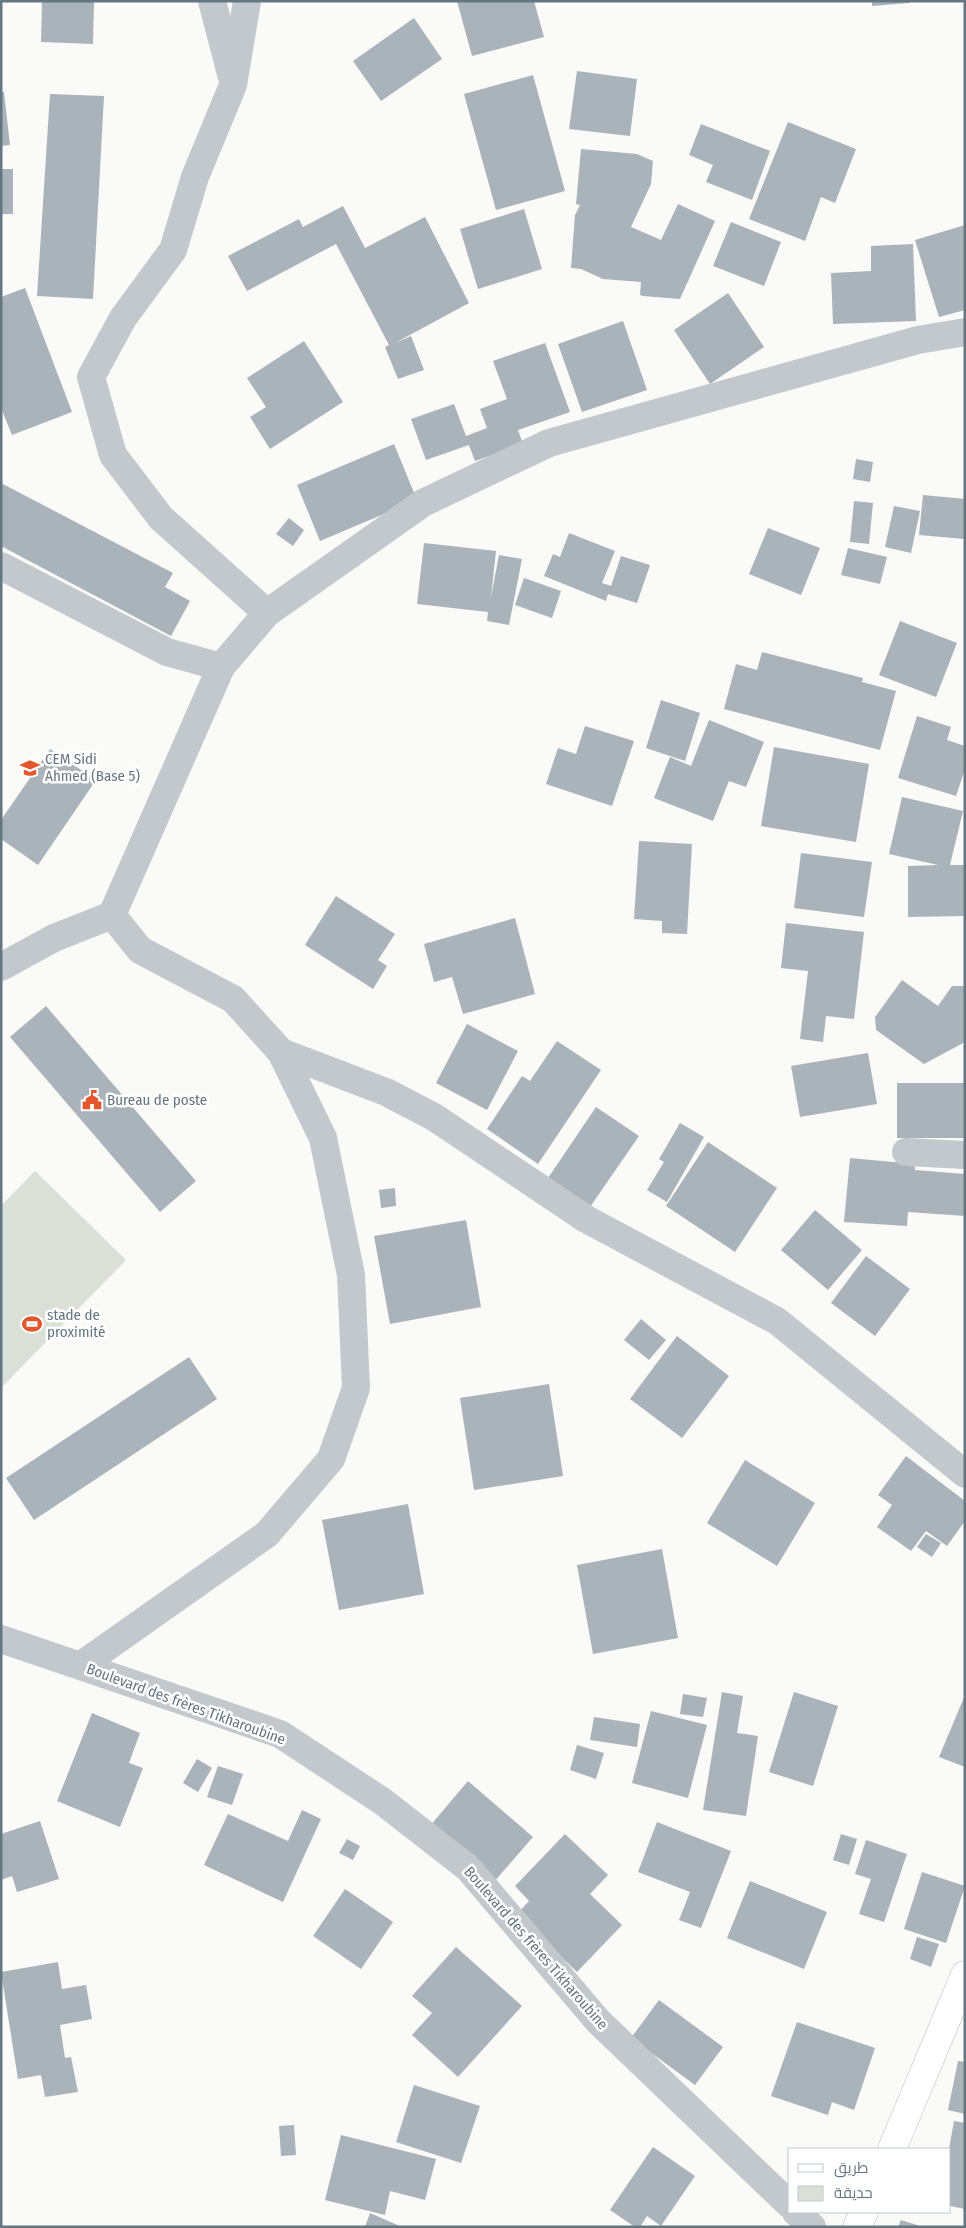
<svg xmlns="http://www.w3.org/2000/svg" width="966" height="2228" font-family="'Fira Sans Condensed',Cairo,sans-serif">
	<rect width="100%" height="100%" fill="#fafaf8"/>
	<path fill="#dadfd7" d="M35 1171 126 1260 1 1388V1206Z"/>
	<path fill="#aab3b9" d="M42 1H94L93 44 41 42Z
		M457 1H534L544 37 472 56Z
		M872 1H909V3L872 6Z
		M414 18 442 59 381 101 353 61Z
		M577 71 637 79 630 136 569 129Z
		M533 75 565 191 496 210 464 94Z
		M1 92H4L10 145 1 146Z
		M50 94 104 96 93 299 37 296Z
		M788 122 856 149 835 203 821 197 805 241 749 219Z
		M701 124 770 151 752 200 706 182 713 165 689 155Z
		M581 149 637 154 653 161 651 184 631 227 661 240 678 204 715 221 680 299 643 296 640 295 641 282 603 279 581 269 571 268 575 215 580 205 576 204Z
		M1 169H13V214H1Z
		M343 206 365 248 425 217 469 303 395 343 411 336 424 370 398 379 385 347 389 345 336 244 247 291 228 256 299 219 303 227Z
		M524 209 542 269 478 289 460 229Z
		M731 222 781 242 764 286 713 266Z
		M965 225V310L939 317 915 240Z
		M913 244 916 321 833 324 831 273 871 271V246Z
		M25 288 72 412 12 435 1 408V297Z
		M728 293 764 347 710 384 674 330Z
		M623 321 647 390 582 412 558 344Z
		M304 341 343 402 270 449 250 417 266 407 247 378Z
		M545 343 570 412 518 430 523 444 475 461 469 445 426 460 411 419 454 404 466 436 487 428 480 409 507 399 493 361Z
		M394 444 417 500 320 541 297 485Z
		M856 459 873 462 870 482 853 479Z
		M1 483 173 573 165 587 190 601 171 636 1 546Z
		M923 495 965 499 964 539 919 535Z
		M854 501 873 503 869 544 850 542Z
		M894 506 920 511 911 553 885 547Z
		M289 518 304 530 293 546 276 534Z
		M768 528 820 548 801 595 749 574Z
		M569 533 615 551 602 583 611 586 621 556 650 565 637 603 608 594 606 601 544 576 553 554 560 557Z
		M424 543 496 551 491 597 499 555 522 559 509 625 487 621 488 612 417 604Z
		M848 548 887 557 880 584 841 575Z
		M524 578 561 591 552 618 515 605Z
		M900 621 957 643 936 697 879 675Z
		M762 652 863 678 862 682 896 691 880 750 724 709 736 664 757 670Z
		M661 700 700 713 685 761 646 748Z
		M917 716 951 727 947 740 965 746V769L956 796 898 778Z
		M709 720 764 742 746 787 729 781 713 821 654 798 670 757 691 766Z
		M585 726 634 741 612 806 546 784 558 748 576 754Z
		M774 747 869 764 856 842 761 826Z
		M50 749 96 780 38 865 1 839V820Z
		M902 797 963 811 950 865H965V916L908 917V866L938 865 889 854Z
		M639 841 692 844 687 934 662 933V921L634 919Z
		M801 853 872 862 864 917 794 908Z
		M336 896 395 934 378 960 387 966 373 989 305 945Z
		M515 918 535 994 463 1014 452 977 434 982 424 944Z
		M786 923 864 932 854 1019 826 1016 823 1042 800 1039 808 971 781 968Z
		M902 980 938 1006 952 986H965V1042L924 1064 876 1030 875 1017Z
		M46 1006 196 1181 160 1212 10 1037Z
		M467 1024 518 1051 487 1110 436 1083Z
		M557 1041 601 1070 538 1164 487 1129 522 1076 530 1081Z
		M868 1053 877 1104 800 1117 791 1066Z
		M897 1083H965V1138H897Z
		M596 1107 639 1136 590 1207 548 1178Z
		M680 1123 704 1137 667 1202 647 1190 664 1162 659 1159Z
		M708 1142 777 1188 735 1252 666 1206Z
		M850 1158 915 1164V1170L965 1174V1216L908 1212 907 1226 844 1222Z
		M395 1188 396 1206 381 1208 379 1190Z
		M815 1210 862 1250 828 1290 781 1250Z
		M466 1220 481 1307 390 1324 374 1236Z
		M866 1256 910 1289 875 1336 831 1303Z
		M641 1319 666 1340 649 1360 624 1340Z
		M677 1336 729 1376 682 1438 630 1399Z
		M189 1357 217 1399 34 1520 6 1478Z
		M549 1384 563 1476 474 1490 460 1398Z
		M906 1456 965 1501V1521L947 1546 926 1531 911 1551 877 1527 892 1505 878 1495Z
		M745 1460 815 1503 777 1566 707 1523Z
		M408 1504 424 1594 339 1610 322 1520Z
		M926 1534 941 1543 932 1557 917 1547Z
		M662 1549 678 1638 593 1654 577 1565Z
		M722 1692 743 1696 737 1733 758 1736 746 1816 703 1810Z
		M794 1692 838 1706 813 1786 769 1772Z
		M683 1694 707 1698 703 1717 680 1714Z
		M965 1695V1767L939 1757Z
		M651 1711 707 1725 688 1798 632 1783Z
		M92 1713 140 1733 129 1763 143 1768 120 1827 57 1801Z
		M594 1717 640 1724 637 1747 590 1740Z
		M577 1745 604 1753 596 1779 570 1770Z
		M197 1759 212 1768 198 1792 183 1783Z
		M218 1766 243 1774 232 1805 207 1797Z
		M468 1781 533 1837 493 1883 429 1827Z
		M302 1810 321 1819 283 1902 204 1865 228 1814 288 1841Z
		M40 1821 59 1879 17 1892 12 1876 1 1880V1834Z
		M657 1822 731 1851 701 1928 679 1920 690 1892 638 1872Z
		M565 1834 608 1875 590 1894 622 1925 577 1972 517 1914 529 1901 515 1886Z
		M841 1834 857 1839 849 1865 833 1860Z
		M347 1839 360 1846 353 1860 339 1853Z
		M866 1840 907 1854 884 1922 859 1914 871 1879 855 1874Z
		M922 1872 965 1886 946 1943 904 1929Z
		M750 1881 827 1912 804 1969 727 1938Z
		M345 1889 393 1922 361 1969 313 1936Z
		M917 1937 939 1944 931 1967 910 1959Z
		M456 1947 522 2006 458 2077 412 2035 432 2013 412 1996Z
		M58 1962 62 1989 86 1985 92 2019 60 2025 65 2058 71 2057 78 2092 45 2097 41 2075 18 2079 1 1972Z
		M659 2000 723 2047 695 2085 631 2038Z
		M797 2022 875 2048 854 2110 832 2102 828 2115 771 2096Z
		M958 2061 965 2062V2114L948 2110Z
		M414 2085 480 2106 461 2163 396 2142Z
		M954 2121 965 2123V2209L950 2206 949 2149Z
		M294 2125 296 2155 281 2156 279 2126Z
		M341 2135 436 2159 425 2200 390 2191 385 2215 325 2200Z
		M653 2147 695 2176 661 2226 647 2216 640 2227H635L610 2210Z
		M370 2213 402 2227H365Z
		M901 2220 920 2226V2227H898Z"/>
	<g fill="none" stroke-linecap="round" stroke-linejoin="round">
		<defs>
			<path id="major" d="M892 2149 965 1975
				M857 2227 864 2212"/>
		</defs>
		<use href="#major" stroke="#b5babe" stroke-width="29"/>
		<path stroke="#c3c8cc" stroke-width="28" d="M212 1 231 74
			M247 1 233 85 195 177 173 250 123 318 91 377 113 455 161 518 267 613
			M1 566 167 652 221 667
			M1 967 54 938 112 915 221 667 267 613 423 503 549 443 918 340 965 332
			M281 1052 386 1092 434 1117 586 1219 777 1321 965 1474
			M906 1152 965 1155
			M1 1639 280 1734 382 1801 468 1868 598 2021 790 2205
			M80 1666 267 1534 331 1459 356 1388 351 1275 323 1138 281 1052 233 999 140 950 112 915
			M796 2212 812 2227"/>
		<use href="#major" stroke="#fff" stroke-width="28"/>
	</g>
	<defs>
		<symbol id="school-bare" viewBox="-9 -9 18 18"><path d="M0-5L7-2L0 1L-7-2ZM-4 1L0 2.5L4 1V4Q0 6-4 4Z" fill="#e4572e" stroke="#fff" stroke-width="2.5" paint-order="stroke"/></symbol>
		<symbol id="civic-bare" viewBox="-9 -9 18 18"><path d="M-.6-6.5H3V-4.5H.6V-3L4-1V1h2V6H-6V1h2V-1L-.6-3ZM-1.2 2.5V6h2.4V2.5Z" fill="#e4572e" stroke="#fff" stroke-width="2.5" paint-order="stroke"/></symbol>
		<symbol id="stadium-bare" viewBox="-9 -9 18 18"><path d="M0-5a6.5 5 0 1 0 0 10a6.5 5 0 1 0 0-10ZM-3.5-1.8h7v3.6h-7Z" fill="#e4572e" stroke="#fff" stroke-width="2.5" paint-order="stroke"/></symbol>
	</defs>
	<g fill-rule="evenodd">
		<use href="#school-bare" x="16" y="754" width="28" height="28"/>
		<use href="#civic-bare" x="78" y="1086" width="28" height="28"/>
		<use href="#stadium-bare" x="18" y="1310" width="28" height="28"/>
	</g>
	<g text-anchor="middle" stroke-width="5" stroke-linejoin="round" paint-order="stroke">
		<g font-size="15" fill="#657683" stroke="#fff" text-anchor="start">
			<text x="45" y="764">CEM Sidi<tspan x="45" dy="17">Ahmed (Base 5)</tspan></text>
			<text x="107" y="1105">Bureau de poste</text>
			<text x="47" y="1320">stade de<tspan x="47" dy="17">proximité</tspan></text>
		</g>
		<g font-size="15" fill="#657683" stroke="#fff">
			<text transform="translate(186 1704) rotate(20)" y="5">Boulevard des frères Tikharoubine</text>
			<text transform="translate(536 1948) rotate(49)" y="5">Boulevard des frères Tikharoubine</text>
		</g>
	</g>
	<rect width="966" height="2228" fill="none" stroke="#657683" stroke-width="5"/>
	<rect x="788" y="2148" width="162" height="65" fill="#ffffff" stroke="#c1c8cd"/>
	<rect x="798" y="2164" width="25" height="8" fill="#ffffff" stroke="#c1c8cd"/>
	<text x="834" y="2173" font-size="15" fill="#657683">طريق</text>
	<rect x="798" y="2186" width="25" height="15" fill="#dadfd7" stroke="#c1c8cd"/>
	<text x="834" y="2198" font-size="15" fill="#657683">حديقة</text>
</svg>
